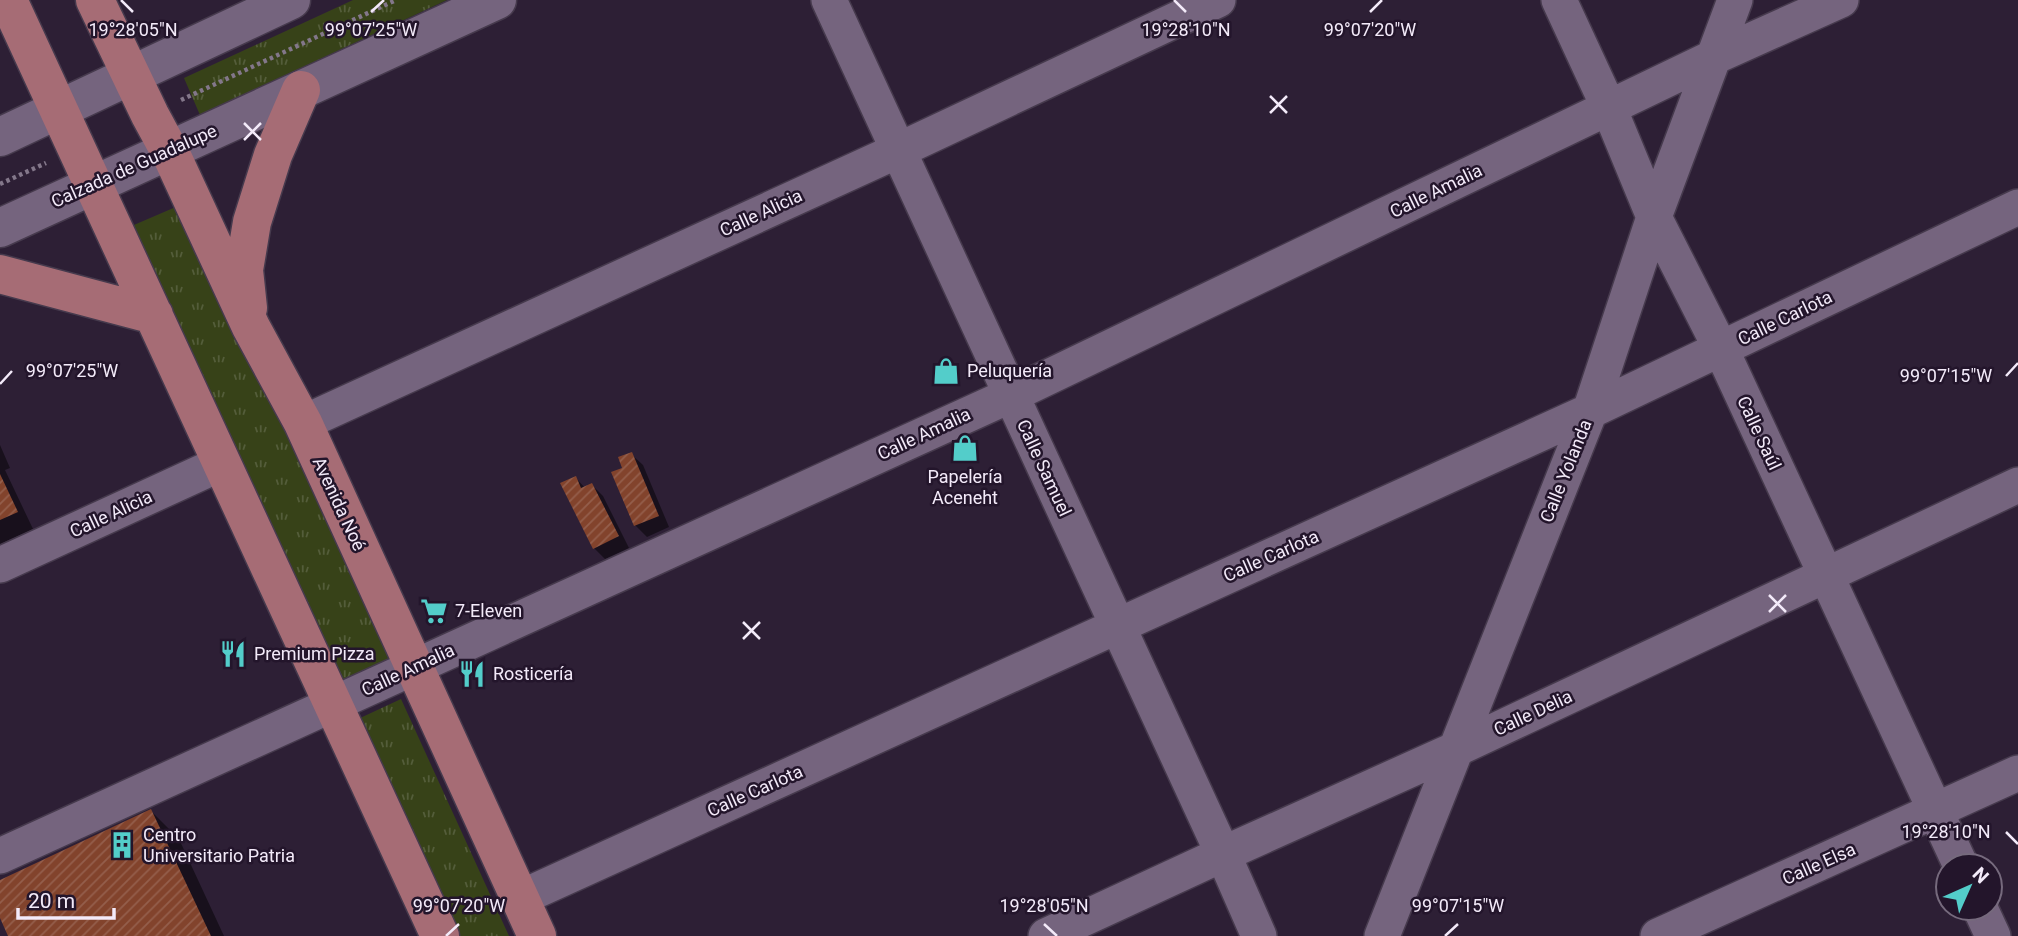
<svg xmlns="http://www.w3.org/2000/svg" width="2018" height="936" font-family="Roboto,sans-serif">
	<defs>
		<pattern id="park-tufts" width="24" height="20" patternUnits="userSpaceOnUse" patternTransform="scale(1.75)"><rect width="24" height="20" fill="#374218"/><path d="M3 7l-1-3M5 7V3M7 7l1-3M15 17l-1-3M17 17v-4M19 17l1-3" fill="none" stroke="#545d3a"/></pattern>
		<pattern id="building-hatch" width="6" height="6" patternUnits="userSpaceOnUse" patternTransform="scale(1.75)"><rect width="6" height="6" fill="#82432c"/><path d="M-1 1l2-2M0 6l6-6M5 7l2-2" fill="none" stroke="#945e4b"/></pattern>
	</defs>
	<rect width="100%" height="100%" fill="#2d1f35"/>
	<path fill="url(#park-tufts)" d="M353 0H447L200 115 184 78Z
		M185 203 392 663 326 693 120 231Z
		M401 699 509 936H438L343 726Z"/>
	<path fill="#0007" d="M0 445 10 468 5 470 33 529 0 544Z
		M631 454 643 465 669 527 647 537 635 525 613 473 625 469Z
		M576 478 585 488 592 485 603 496 629 548 605 559 594 548Z
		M151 811 179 839 224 936H10L0 914V882Z"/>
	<path fill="url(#building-hatch)" d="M632 452 659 516 634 526 611 472 622 468 618 457Z
		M0 474 18 512 0 520Z
		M576 476 581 488 592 483 619 536 593 549 560 483Z
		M151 809 211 936H8L0 918V880Z"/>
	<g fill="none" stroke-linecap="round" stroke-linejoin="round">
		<defs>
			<path id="minor" d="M829 0 1223 854 1259 936
				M1559 0 1609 108 1654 217 1721 349 1961 866
				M303 423 897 151 1218 0
				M0 565 222 463
				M0 856 1011 395 1714 57 1841 0
				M520 898 1590 411 2018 207
				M1980 908 1993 936
				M1046 936 1223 854 1454 750 2018 485
				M1382 936 1590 411 1654 217 1735 0
				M1658 936 2018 773"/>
			<path id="secondary" d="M0 137 291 0
				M0 228 497 0"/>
			<path id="primary" d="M8 0 440 936
				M95 0 150 115 170 152 251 327 303 423 537 936
				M0 274 154 315
				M248 308 244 270 252 222 273 155 301 90"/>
		</defs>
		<use href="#minor" stroke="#463a4d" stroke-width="38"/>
		<use href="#secondary" stroke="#463a4d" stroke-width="41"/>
		<use href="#primary" stroke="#463a4d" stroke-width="41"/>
		<path stroke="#83778a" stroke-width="4.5" stroke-dasharray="3.5 3.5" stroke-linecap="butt" d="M181 100 396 0
			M0 184 46 163"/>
		<use href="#minor" stroke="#75647e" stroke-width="35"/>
		<use href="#secondary" stroke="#75647e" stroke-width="38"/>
		<use href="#primary" stroke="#a66c75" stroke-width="38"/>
	</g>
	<path fill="none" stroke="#f3eaf9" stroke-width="2.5" d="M121 0 133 12M1174 0 1186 12M371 12 384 0M1370 12 1382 0M1270 96 1287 113M1270 113 1287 96M244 123 261 140M244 140 261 123M2006 376 2018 363M0 384 12 371M1769 595 1786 612M1769 612 1786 595M743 622 760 639M743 639 760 622M2006 832 2018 844M1044 924 1057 936M446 936 459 924M1445 936 1458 924"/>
	<defs>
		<symbol id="shop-bare" viewBox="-9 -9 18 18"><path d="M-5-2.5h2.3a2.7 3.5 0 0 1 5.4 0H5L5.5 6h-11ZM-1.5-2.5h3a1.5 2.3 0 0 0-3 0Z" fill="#53cdca" stroke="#23152b" stroke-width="2.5" paint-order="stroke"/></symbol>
		<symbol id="supermarket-bare" viewBox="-9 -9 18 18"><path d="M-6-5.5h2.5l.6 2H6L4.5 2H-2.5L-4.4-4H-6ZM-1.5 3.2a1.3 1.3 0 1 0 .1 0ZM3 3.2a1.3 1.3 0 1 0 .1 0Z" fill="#53cdca" stroke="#23152b" stroke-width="2.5" paint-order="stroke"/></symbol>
		<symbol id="restaurant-bare" viewBox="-9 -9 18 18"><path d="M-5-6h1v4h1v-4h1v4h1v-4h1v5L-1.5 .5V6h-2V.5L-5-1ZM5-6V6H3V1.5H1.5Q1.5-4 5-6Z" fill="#53cdca" stroke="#23152b" stroke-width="2.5" paint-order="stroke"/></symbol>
		<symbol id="building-bare" viewBox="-9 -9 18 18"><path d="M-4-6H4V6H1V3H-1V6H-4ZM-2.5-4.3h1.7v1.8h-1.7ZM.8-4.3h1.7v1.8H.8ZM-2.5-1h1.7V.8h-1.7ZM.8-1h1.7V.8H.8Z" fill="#53cdca" stroke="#23152b" stroke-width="2.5" paint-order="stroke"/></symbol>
	</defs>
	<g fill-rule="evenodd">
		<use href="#shop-bare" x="927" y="352" width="38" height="38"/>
		<use href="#shop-bare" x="946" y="429" width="38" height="38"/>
		<use href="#supermarket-bare" x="415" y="592" width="38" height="38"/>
		<use href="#restaurant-bare" x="214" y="635" width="38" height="38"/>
		<use href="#restaurant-bare" x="453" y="655" width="38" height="38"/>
		<use href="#building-bare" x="103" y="826" width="38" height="38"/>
	</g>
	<g text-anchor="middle" stroke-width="5" stroke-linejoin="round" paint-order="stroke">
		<g font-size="18" fill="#f3eaf9" stroke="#23152b">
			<text transform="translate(134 166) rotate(-24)" y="6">Calzada de Guadalupe</text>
			<text transform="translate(1436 191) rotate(-26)" y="6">Calle Amalia</text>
			<text transform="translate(761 213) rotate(-25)" y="6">Calle Alicia</text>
			<text transform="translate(1785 318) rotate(-26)" y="6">Calle Carlota</text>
			<text transform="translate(1759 433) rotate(65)" y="6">Calle Saúl</text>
			<text transform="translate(924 434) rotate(-25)" y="6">Calle Amalia</text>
			<text transform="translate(1044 468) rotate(65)" y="6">Calle Samuel</text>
			<text transform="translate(1566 471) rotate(-68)" y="6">Calle Yolanda</text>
			<text transform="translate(339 504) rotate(65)" y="6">Avenida Noé</text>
			<text transform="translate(111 514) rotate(-25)" y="6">Calle Alicia</text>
			<text transform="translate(1271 556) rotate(-24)" y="6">Calle Carlota</text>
			<text transform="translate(408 670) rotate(-25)" y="6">Calle Amalia</text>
			<text transform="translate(1533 713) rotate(-25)" y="6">Calle Delia</text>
			<text transform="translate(755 791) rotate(-24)" y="6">Calle Carlota</text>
			<text transform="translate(1819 864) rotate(-24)" y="6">Calle Elsa</text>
		</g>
		<g font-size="18" fill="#f3eaf9" stroke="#23152b" text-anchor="start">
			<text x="967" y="377">Peluquería</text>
			<text x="965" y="483" text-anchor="middle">Papelería<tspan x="965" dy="21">Aceneht</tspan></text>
			<text x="455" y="617">7-Eleven</text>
			<text x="254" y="660">Premium Pizza</text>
			<text x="493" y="680">Rosticería</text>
			<text x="143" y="841">Centro<tspan x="143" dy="21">Universitario Patria</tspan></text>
		</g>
	</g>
	<g font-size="18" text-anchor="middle" fill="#f3eaf9" stroke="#23152b" stroke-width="5" stroke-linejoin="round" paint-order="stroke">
		<text x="133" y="36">19°28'05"N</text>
		<text x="371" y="36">99°07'25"W</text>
		<text x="1186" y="36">19°28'10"N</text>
		<text x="1370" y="36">99°07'20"W</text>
		<text x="72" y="377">99°07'25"W</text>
		<text x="1946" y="382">99°07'15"W</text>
		<text x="1946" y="838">19°28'10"N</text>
		<text x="459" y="912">99°07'20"W</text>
		<text x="1458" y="912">99°07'15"W</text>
		<text x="1044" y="912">19°28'05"N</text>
	</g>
	<g transform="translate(1969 887) rotate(45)"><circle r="33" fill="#23152b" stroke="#766a7d" stroke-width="2"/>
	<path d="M0-5L12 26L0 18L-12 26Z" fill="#53cdca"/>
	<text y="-10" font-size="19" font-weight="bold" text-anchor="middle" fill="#f3eaf9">N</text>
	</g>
	<path d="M18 908v10h96v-10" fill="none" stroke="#f3eaf9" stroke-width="3.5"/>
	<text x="28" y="908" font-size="21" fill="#f3eaf9" stroke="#23152b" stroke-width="5" paint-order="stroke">20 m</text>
</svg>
